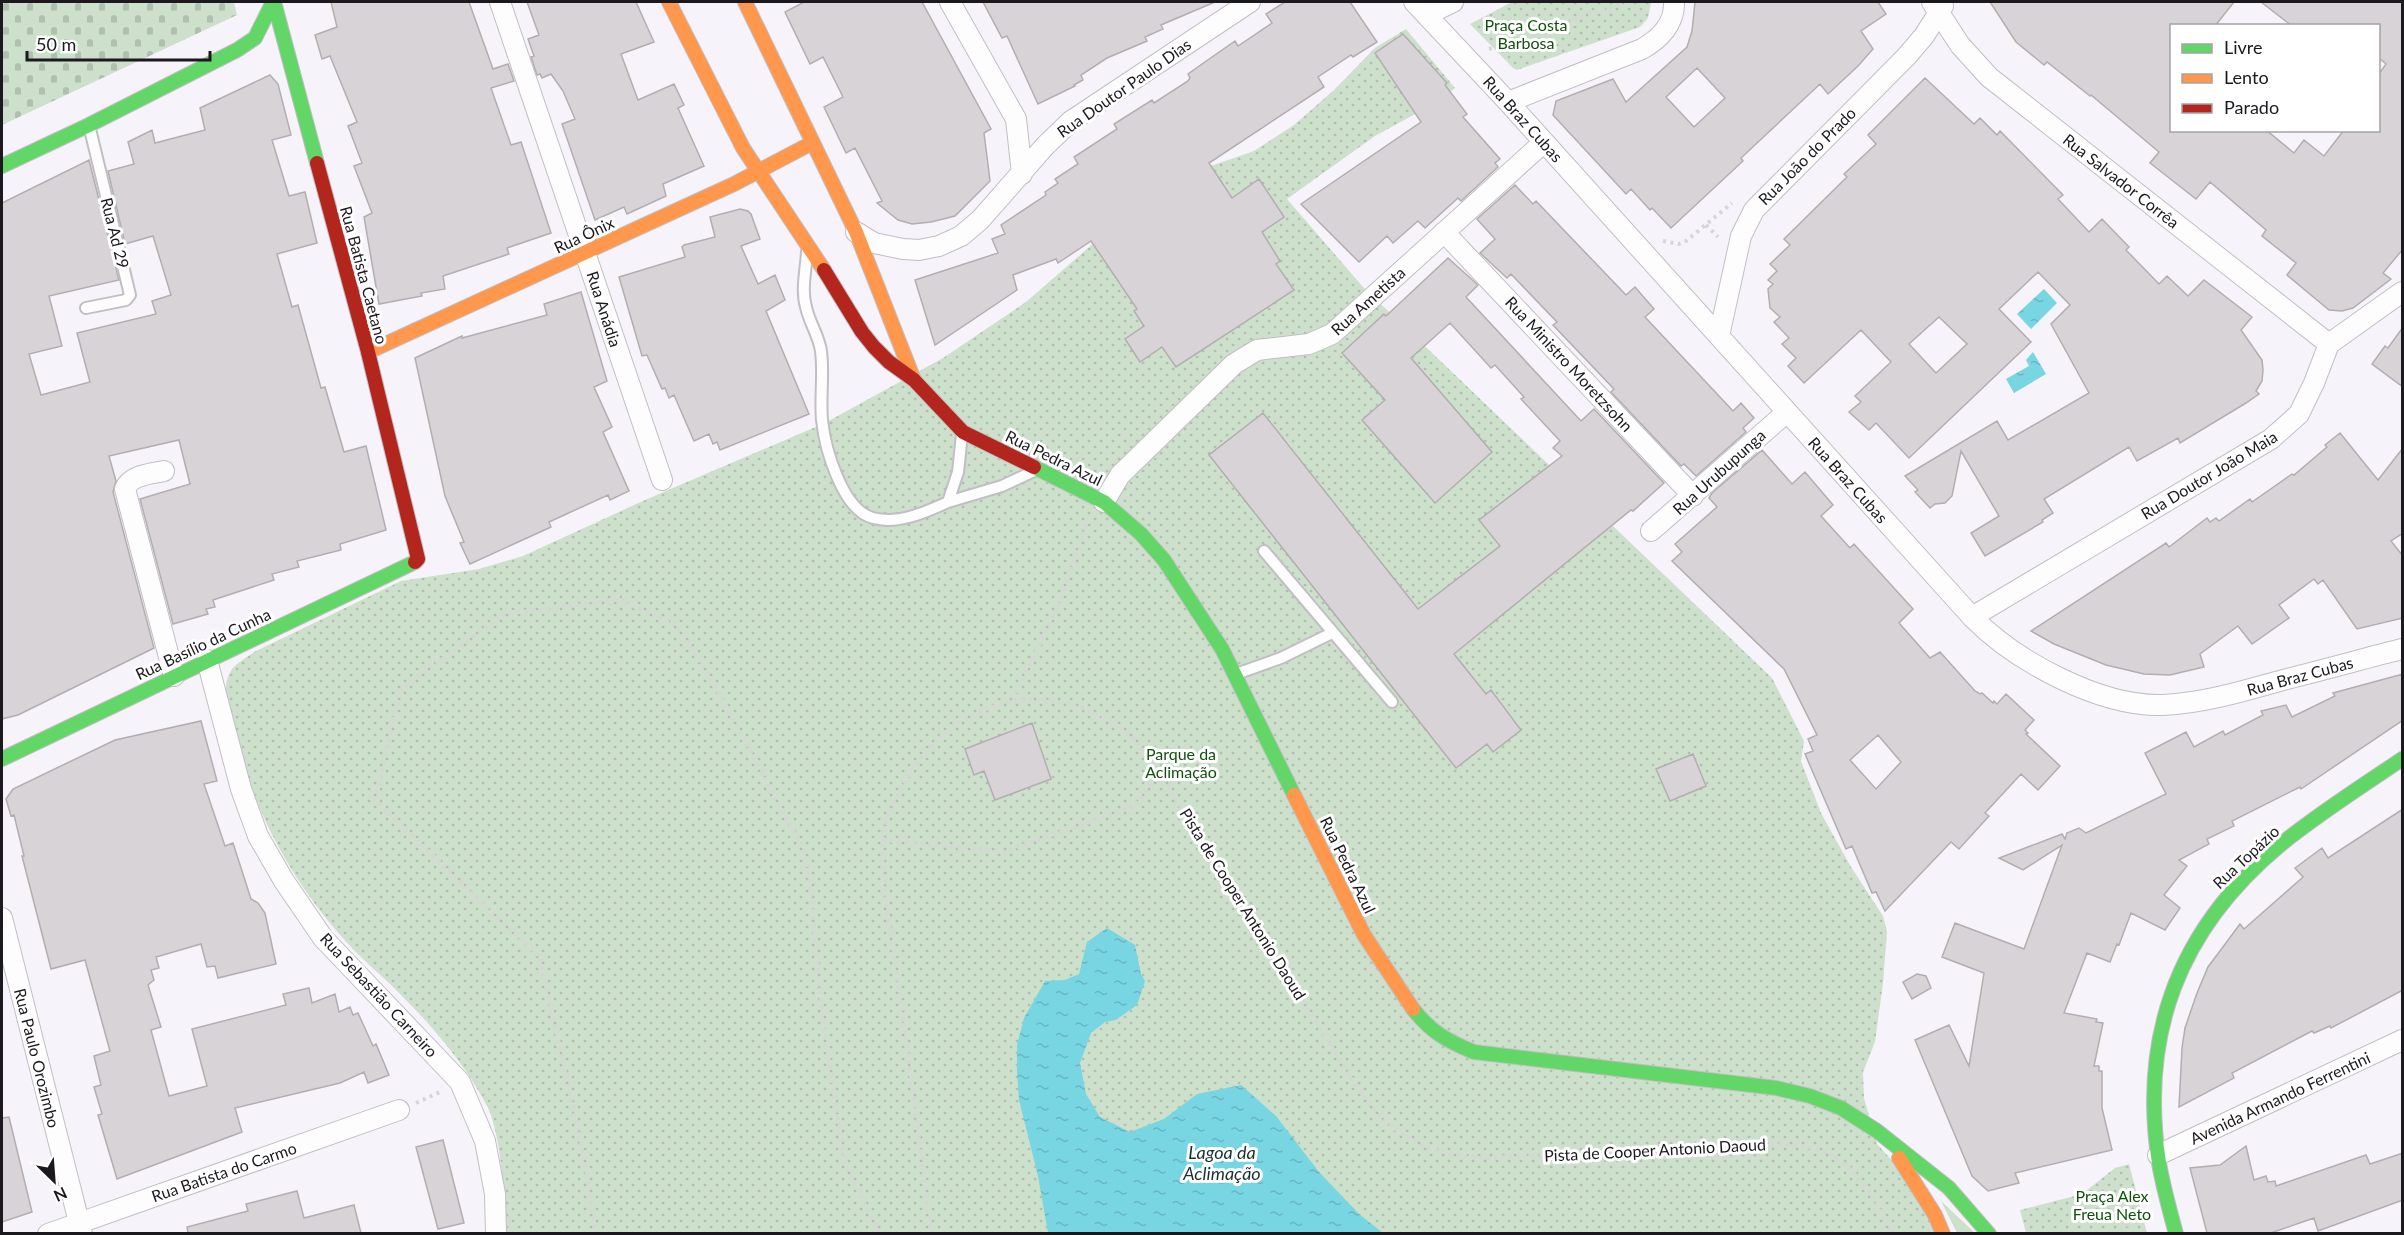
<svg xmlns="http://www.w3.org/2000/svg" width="2404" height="1235" font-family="Lato,sans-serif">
	<defs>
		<pattern id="cemetery-stones" width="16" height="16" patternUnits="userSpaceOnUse" patternTransform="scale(1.5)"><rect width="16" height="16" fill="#cde0cb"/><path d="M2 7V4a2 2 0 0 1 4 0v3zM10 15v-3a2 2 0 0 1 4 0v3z" fill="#afc0ae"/></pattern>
		<pattern id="park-dots" width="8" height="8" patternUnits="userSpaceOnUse" patternTransform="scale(1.5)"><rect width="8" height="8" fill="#cde0cb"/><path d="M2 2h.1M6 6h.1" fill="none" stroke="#afc0ae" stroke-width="1.8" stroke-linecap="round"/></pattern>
		<pattern id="water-ripples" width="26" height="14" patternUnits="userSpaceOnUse" patternTransform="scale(1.5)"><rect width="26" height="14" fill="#78d5e2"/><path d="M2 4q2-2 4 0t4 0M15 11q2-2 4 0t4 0" fill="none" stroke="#67b6c1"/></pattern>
	</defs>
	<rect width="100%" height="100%" fill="#f7f3fa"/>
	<path fill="#cde0cb" d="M1941 1201 1975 1233H1957Z"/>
	<path fill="url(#cemetery-stones)" d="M2 2H234L237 15 2 125Z"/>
	<path fill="url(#park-dots)" d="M1512 2H1651V3L1648 18 1640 27 1517 70 1513 68 1470 24Z
		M1406 29 1455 88 1439 101 1375 136 1287 199 1363 287 1772 678 1804 741 1801 761 1821 813 1851 867 1883 916 1887 931 1883 983 1875 1042 1863 1072 1864 1098 1877 1144 1928 1200 1935 1233H507C505 1202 501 1135 488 1108 466 1065 434 1028 400 994 384 977 366 963 351 947 296 888 256 817 236 739 231 717 218 690 232 669 237 663 247 657 254 652L401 581 479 569 523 556 645 500 825 423 943 358 1026 302 1095 242 1205 168 1254 151 1294 125 1334 90 1375 48Z
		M2129 1164 2147 1233H2026L2020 1210 2082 1194 2115 1168Z"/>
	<path fill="url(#water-ripples)" d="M2044 289 2057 303 2031 329 2017 314Z
		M2033 352 2046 374 2014 393 2006 379 2029 366 2026 360Z
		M1107 928 1135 945 1141 974 1145 981 1137 1005 1116 1020 1105 1022 1091 1033 1080 1063 1086 1094 1100 1117 1130 1132 1164 1119 1197 1094 1241 1085 1276 1116 1319 1172 1359 1214 1383 1233H1048L1038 1176 1019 1100 1017 1073V1045L1024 1018 1045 981 1065 980 1079 974 1087 942Z"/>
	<path fill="#d8d3d6" stroke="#b2aeb0" stroke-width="1.5" fill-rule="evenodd" d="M331 2H469L493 69 508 64 514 81 491 88 511 145 521 142 551 233 507 248 509 254 443 276 445 289 421 293 422 296 379 304 364 217 372 213 354 166 362 163 348 126 357 122 330 56 322 59 315 35 337 27Z
		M527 2H636L654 42 621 54 638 100 674 84 684 105 678 108 704 166 663 184 666 196 627 214 624 207 595 220 562 124 575 119 563 91 551 74 542 78 540 74 537 75 531 57 534 56 528 39 539 35Z
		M804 2H922L991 129 984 133 990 181 955 216 931 222 912 224 898 220 877 203 882 201 855 148 846 153 824 107 843 97 823 57 810 64 785 12Z
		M983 2H1215L1161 25 1163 29 1145 37 1147 41 1107 58 1081 75 1083 80 1074 85 1075 86 1038 104 1007 36 1002 38Z
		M1285 2H1350L1377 42 1353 57 1351 55 1318 77 1324 87 1209 163 1232 198 1259 179 1284 217 1262 232 1280 261 1276 264 1294 290 1176 367 1162 347 1140 362 1125 339 1144 326 1134 311 1137 309 1091 241 1058 263 1056 259 1013 275 1017 290 935 345 915 280 998 253 992 239 1005 234 1001 225 1046 195 1045 192 1058 183 1055 179 1078 164 1074 157 1117 129 1114 124 1152 100 1154 103 1188 81 1190 78 1188 74 1212 57 1235 41 1238 46 1272 23 1266 14Z
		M1695 2H1878L1886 14 1861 31 1873 49 1858 66 1828 94 1820 84 1741 158 1743 161 1671 228 1652 208 1650 210 1631 189 1626 194 1553 115 1556 101 1613 79 1626 102 1687 47 1692 31ZM1697 68 1725 98 1694 127 1666 97Z
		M1990 2H2234L2215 26H2172V130H2266L2294 153 2304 140 2324 156 2344 130H2379V74L2386 64 2379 58V26H2292L2261 2H2403V249L2383 273 2391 279 2353 308 2342 311 2329 310 2287 275 2296 263 2262 236 2266 230 2210 182 2196 199 2150 163 2159 152 2091 95 2090 96 2047 62 2044 65 2016 42Z
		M1403 34 1447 83 1445 85 1467 114 1463 117 1500 159 1495 163 1498 167 1461 201 1458 198 1425 228 1418 221 1393 243 1387 236 1359 262 1301 204 1421 122 1375 53Z
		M270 75 278 84 291 135 272 140 289 196 305 192 317 243 277 254 292 307 298 305 321 388 325 387 344 452 366 446 386 530 340 544 341 550 297 561 299 567 272 574 274 580 213 600 215 607 206 609 208 614 173 624 140 499 190 484 179 440 109 456 116 481 113 492 154 648 18 715 2 719V203L89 160 119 280 49 296 62 346 29 354 41 395 90 382 77 333 156 314 152 301 171 295 153 236 125 244 108 171 134 164 128 142 152 130 155 143 205 130 200 108Z
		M1925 78 1974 124 1980 118 1997 135 2000 131 2063 195 2058 199 2089 232 2102 219 2129 247 2126 250 2159 284 2167 276 2188 296 2204 280 2252 317 2241 330 2262 360 2263 370 2262 381 2256 391 2259 394 2246 403 2180 443 2178 438 2137 461 2129 447 2044 499 2053 513 2042 520 2043 522 1985 556 1971 533 1999 516 1961 451 1952 496 1945 503 1935 504 1930 508 1915 492 1918 490 1905 476 1997 421 2008 440 2089 393 2051 324 2070 305 2038 272 1999 309 2031 342 1909 458 1876 423 1869 430 1849 412 1861 402 1855 396 1891 362 1861 330 1804 383 1788 366 1796 358 1782 344 1789 338 1774 322 1780 317 1770 308 1768 289 1773 284 1768 280 1777 271 1770 264 1790 245 1784 239 1847 177 1844 174 1876 144 1868 135ZM1939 317 1967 344 1936 373 1909 344Z
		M1515 185 1533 204 1536 201 1626 295 1635 287 1654 309 1645 317 1733 411 1741 403 1754 418 1743 428 1746 432 1696 476 1684 464 1681 466 1611 392 1614 389 1553 325 1557 322 1511 274 1507 278 1480 253 1495 239 1477 219Z
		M740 209 748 211 751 214 760 239 741 246 758 284 775 275 785 300 766 311 809 414 720 450 717 442 713 444 709 434 694 441 674 395 669 398 665 388 662 389 647 355 642 356 619 277 685 257 682 247 684 245 715 237 710 217Z
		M1448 258 1478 285 1466 297 1581 421 1594 409 1664 483 1633 511 1631 510 1454 654 1486 694 1491 690 1521 730 1493 752 1487 744 1456 768 1209 455 1263 413 1418 609 1500 546 1479 520 1562 456 1553 448 1560 441 1521 399 1524 397 1495 365 1491 368 1450 323 1411 358 1492 452 1435 503 1362 420 1385 400 1342 353 1384 314 1386 316Z
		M581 292 607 381 594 387 612 427 603 432 629 491 610 500 608 495 549 522 551 527 470 564 460 543 464 542 445 496 415 358 462 336V338L547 315 544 304Z
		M2403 327V387L2372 364 2385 346 2388 348Z
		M2340 433 2378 480 2403 448V533L2391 541 2403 556V618L2357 629 2323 580 2318 584 2314 579 2279 605 2289 618 2252 644 2238 626 2200 654 2204 667 2170 675 2144 674 2106 665 2054 644 2031 631 2166 543 2169 547 2207 518 2210 522 2216 518 2219 521 2250 499 2252 502 2292 474 2294 475 2327 447 2325 445Z
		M1762 450 1792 484 1805 472 1833 505 1821 516 1850 548 1854 544 1913 609 1899 623 1930 658 1940 652 1975 691 1980 694 1982 693 1993 703 1994 701 1997 704 2006 694 2034 720 2025 730 2028 733 2026 734 2060 766 2038 790 2021 774 1985 813 1989 816 1959 849 1951 842 1885 911 1876 892 1872 893 1852 846 1846 849 1805 754 1813 751 1808 739 1817 735 1784 669 1672 561 1682 552 1675 544 1717 507 1709 498 1712 493ZM1878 735 1901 762 1876 789 1850 760Z
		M2403 674V720L2301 789 2300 787 2232 821 2234 826 2207 839 2209 844 2179 860 2187 866 2164 895 2180 908 2165 930 2131 913 2119 945 2117 944 2110 962 2087 953 2064 1013 2097 1019 2096 1022 2103 1023 2094 1066H2099V1071H2102V1108L2112 1150 2015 1173 2019 1183 1988 1191 1972 1176 1915 1040 1949 1025 1969 1066 1984 973 1942 957 1955 923 2024 949 2062 845 2023 870 1999 858 2062 834 2065 839 2067 833 2079 828 2086 833 2166 794 2145 753 2186 732 2194 747 2223 731 2225 735 2263 715 2261 711 2286 705 2292 717 2335 696 2333 693Z
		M201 721 217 781 204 784 225 846 233 843 251 899 258 903 265 913 276 964 218 978 215 966 207 967 201 944 156 957 159 968 151 970 154 980 148 985 161 1027 151 1030 169 1096 207 1086 192 1029 286 1005 283 994 309 988 312 1003 335 994 339 1012 350 1007 353 1015 358 1013 373 1046 376 1044 389 1075 368 1083 364 1072 340 1083 235 1108 242 1132 117 1179 98 1115 102 1114 94 1087 101 1085 94 1056 110 1051 85 960 51 969 22 856H24L14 815 11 816 6 799 13 789 115 740Z
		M1032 723 1051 779 995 800 984 771 974 775 965 749Z
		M1693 754 1706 786 1670 801 1656 769Z
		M2403 809V990L2331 1028 2330 1026 2314 1033 2312 1031 2232 1073 2234 1078 2179 1107 2182 1048 2185 1028 2197 993 2208 967 2240 924 2244 929 2303 877 2295 868 2322 848 2328 858Z
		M1917 974 1926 976 1931 988 1912 999 1903 982Z
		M9 1117 32 1212 2 1222V1118Z
		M443 1140 464 1223 438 1229 416 1147Z
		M2246 1146 2254 1180 2266 1176 2268 1182 2275 1181 2276 1186 2366 1155 2370 1164 2403 1153V1200L2318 1231 2314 1218 2271 1233H2207L2190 1168 2220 1165Z
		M297 1191 304 1218 354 1205 361 1233H188L187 1227 248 1211 246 1204Z"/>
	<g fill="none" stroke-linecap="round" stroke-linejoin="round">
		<defs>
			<path id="lane" d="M807 252C806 270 801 290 806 307 809 322 819 336 821 351 824 373 820 397 822 420 825 448 842 510 873 518 898 525 926 512 948 502L958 472 962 434
				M86 308 126 300 130 295 89 125
				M948 502 1002 486 1032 472
				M1264 551 1392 702
				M1236 674 1281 658 1332 633"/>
			<path id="street" d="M500 2 662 480
				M950 2 1016 119 1022 174
				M1414 2 1508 102 1972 617C2015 661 2100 707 2163 705 2204 703 2244 691 2283 680 2323 670 2363 659 2402 649
				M1932 2 1960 45 1989 77 2329 344
				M1426 15 1453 2
				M1508 102 1642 49C1660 39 1675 23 1674 2
				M856 232 874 243 903 249 919 250 939 246 961 236 980 220 1045 146 1071 121 1250 2
				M1444 232 1693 496
				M1719 336 1741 236 1754 210 1906 57 1924 36 1943 6
				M164 471C150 474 130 475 125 489L174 676
				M1104 502 1120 475 1234 364 1257 350 1309 344 1332 334 1544 142
				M1651 531 1787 412
				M1972 617 2271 439 2299 414 2314 383 2329 344 2402 292
				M207 660 241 789 258 836 284 881 323 938 460 1082 485 1141 495 1194 496 1234
				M2 918 82 1234
				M2158 1155 2402 1040
				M48 1234 399 1110"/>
			<path id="fast" d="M274 2 317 163
				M2 166 89 125 237 50 255 38 273 2
				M1034 467 1104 502 1141 534 1164 560 1222 649 1294 795
				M2 759 415 562
				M1413 1009C1431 1032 1447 1041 1474 1052L1776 1088 1810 1096 1841 1108 1877 1131 1949 1188 1989 1234
				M2176 1234C2170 1211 2163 1187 2159 1163 2139 1034 2179 929 2280 845 2318 814 2361 787 2402 759"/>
			<path id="slow" d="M669 2 743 148 824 270
				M745 2 856 232 914 380
				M368 352 734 184 812 143
				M1294 795 1364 935 1413 1009
				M1899 1158 1935 1215 1943 1234"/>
			<path id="jam" d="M317 163 368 352 418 559 415 562
				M824 270 862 332 874 347 889 362 914 380 963 432 1034 467"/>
		</defs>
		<use href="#lane" stroke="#c2bfc4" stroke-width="14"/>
		<use href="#street" stroke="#c2bfc4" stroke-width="22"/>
		<use href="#fast" stroke="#c2bfc4" stroke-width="16"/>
		<use href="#slow" stroke="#c2bfc4" stroke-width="16"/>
		<use href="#jam" stroke="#c2bfc4" stroke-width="16"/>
		<path stroke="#d7d5d8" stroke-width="4" stroke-dasharray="3 4.5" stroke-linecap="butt" d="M1489 49 1625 2
			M1706 225 1718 237
			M1663 241 1679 244 1686 241 1732 203
			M1013 700 1060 602 1088 521
			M883 840 1004 852 1133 807 1161 775
			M416 1103 440 1092
			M596 1234 585 1161 540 958 375 800 400 690 504 614 625 599V603L676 624 710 677 807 856 823 1022 845 1164 880 1234
			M931 1234C921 1148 909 1062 897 976 892 935 880 882 883 841 886 807 910 769 932 745 953 722 994 701 1025 700 1062 698 1110 713 1137 742 1146 751 1153 763 1161 775L1357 1087C1395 1138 1423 1154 1487 1158L1774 1144C1785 1145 1796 1145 1807 1147 1851 1155 1875 1195 1891 1234
			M2114 1234 2144 1214"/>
		<use href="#lane" stroke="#fefdfe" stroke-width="10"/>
		<use href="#street" stroke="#fefdfe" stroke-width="20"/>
		<use href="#fast" stroke="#63d668" stroke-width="14"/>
		<use href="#slow" stroke="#ff974d" stroke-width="14"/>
		<use href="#jam" stroke="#b3261e" stroke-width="14"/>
	</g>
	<g text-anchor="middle" stroke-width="6" stroke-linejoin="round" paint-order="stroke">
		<g font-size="16" fill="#11500c" stroke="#fff">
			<text x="1526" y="31">Praça Costa<tspan x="1526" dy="18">Barbosa</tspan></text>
			<text x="1181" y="760">Parque da<tspan x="1181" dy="18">Aclimação</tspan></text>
			<text x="2112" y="1202">Praça Alex<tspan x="2112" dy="18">Freua Neto</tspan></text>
		</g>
		<g font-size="16" fill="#1c191e" stroke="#fff">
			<text transform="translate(1124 88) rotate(-35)" y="6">Rua Doutor Paulo Dias</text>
			<text transform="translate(1523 119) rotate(48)" y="6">Rua Braz Cubas</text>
			<text transform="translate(1807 156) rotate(-45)" y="6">Rua João do Prado</text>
			<text transform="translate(2121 181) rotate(38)" y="6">Rua Salvador Corrêa</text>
			<text transform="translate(115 233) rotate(76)" y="6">Rua Ad 29</text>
			<text transform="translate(584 235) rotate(-25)" y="6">Rua Ônix</text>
			<text transform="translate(364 275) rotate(75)" y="6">Rua Batista Caetano</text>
			<text transform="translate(1368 301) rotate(-42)" y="6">Rua Ametista</text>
			<text transform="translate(604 309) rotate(72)" y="6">Rua Anádia</text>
			<text transform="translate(1569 364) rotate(47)" y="6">Rua Ministro Moretzsohn</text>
			<text transform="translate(1054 458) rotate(26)" y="6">Rua Pedra Azul</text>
			<text transform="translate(1719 472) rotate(-42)" y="6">Rua Urubupunga</text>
			<text transform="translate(2209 475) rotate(-31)" y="6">Rua Doutor João Maia</text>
			<text transform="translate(1848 480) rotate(48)" y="6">Rua Braz Cubas</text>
			<text transform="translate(203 644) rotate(-25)" y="6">Rua Basílio da Cunha</text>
			<text transform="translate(2300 676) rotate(-15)" y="6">Rua Braz Cubas</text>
			<text transform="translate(2246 857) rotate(-43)" y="6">Rua Topázio</text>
			<text transform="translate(1348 865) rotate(64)" y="6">Rua Pedra Azul</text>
			<text transform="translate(1243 904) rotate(58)" y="6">Pista de Cooper Antonio Daoud</text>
			<text transform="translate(379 995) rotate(47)" y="6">Rua Sebastião Carneiro</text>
			<text transform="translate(37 1058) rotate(76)" y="6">Rua Paulo Orozimbo</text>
			<text transform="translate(2280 1098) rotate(-25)" y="6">Avenida Armando Ferrentini</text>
			<text transform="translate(1655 1150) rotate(-3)" y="6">Pista de Cooper Antonio Daoud</text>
			<text transform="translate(224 1172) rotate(-19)" y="6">Rua Batista do Carmo</text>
		</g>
		<g font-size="18" font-style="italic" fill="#193033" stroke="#fff">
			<text x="1222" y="1159">Lagoa da<tspan x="1222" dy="21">Aclimação</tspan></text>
		</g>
	</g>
	<rect width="2404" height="1235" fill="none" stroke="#1c191e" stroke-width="6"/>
	<rect x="2170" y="24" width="210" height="108" fill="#ffffff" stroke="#a4a3a5" stroke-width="1.5"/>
	<rect x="2182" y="44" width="30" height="9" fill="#63d668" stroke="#a4a3a5" stroke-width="1.5"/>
	<text x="2224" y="54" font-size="18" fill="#1c191e">Livre</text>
	<rect x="2182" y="74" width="30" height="9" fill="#ff974d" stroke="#a4a3a5" stroke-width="1.5"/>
	<text x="2224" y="84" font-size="18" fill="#1c191e">Lento</text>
	<rect x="2182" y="104" width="30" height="9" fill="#b3261e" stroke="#a4a3a5" stroke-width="1.5"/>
	<text x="2224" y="114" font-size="18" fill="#1c191e">Parado</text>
	<g transform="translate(54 1181) rotate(155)" stroke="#ffffff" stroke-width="4.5" paint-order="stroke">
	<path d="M0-4.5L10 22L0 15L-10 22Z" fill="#1c191e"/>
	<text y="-9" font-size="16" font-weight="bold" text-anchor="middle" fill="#1c191e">N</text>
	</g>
	<path d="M27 51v9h183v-9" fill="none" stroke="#1c191e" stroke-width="3"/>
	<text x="36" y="51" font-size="18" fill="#1c191e" stroke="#ffffff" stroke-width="4.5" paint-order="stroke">50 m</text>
</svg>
